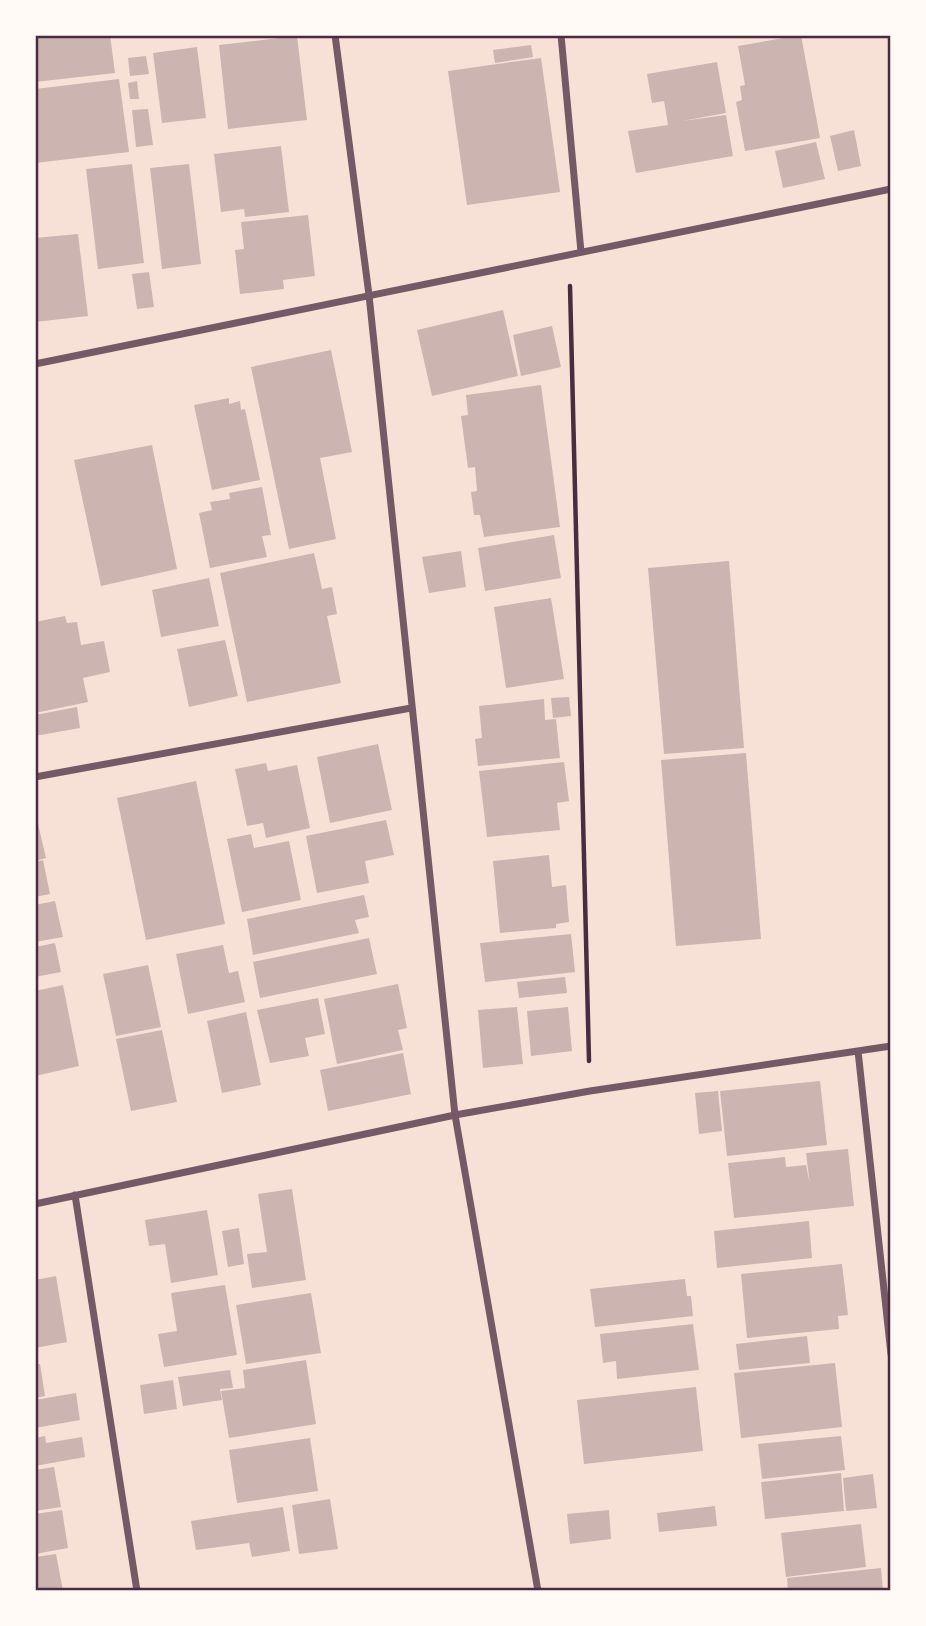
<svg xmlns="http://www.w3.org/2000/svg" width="926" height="1626" font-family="'PT Sans',sans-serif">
	<rect width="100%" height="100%" fill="#f7e1d7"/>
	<path fill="#ccb4b1" d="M35 35H110L115 73 35 82Z
		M801 35 820 138 745 151 736 102 742 100 740 86 745 85 738 46Z
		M297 36 307 120 228 129 219 45Z
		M531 45 533 57 495 63 493 50Z
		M197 47 206 118 162 123 153 53Z
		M146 56 149 74 130 76 128 58Z
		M541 58 560 192 467 205 448 71Z
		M717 62 726 113 682 121 726 115 733 156 636 173 628 131 668 125 664 101 652 103 647 74Z
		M119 79 129 152 35 163V89Z
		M137 81 139 99H130L128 83Z
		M148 109 153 145 136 147 132 110Z
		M854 130 861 166 838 171 830 136Z
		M816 142 825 179 783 188 775 151Z
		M281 146 289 212 245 217 244 209 221 212 214 154Z
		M132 164 144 263 98 269 86 169Z
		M189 164 201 264 162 269 150 168Z
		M308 215 315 276 283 280 284 289 240 294 235 250 244 249 241 222Z
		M78 234 88 316 35 322V238Z
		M149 272 154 307 137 309 132 274Z
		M503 310 518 376 432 396 417 330Z
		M552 326 561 367 521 376 513 335Z
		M331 350 352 452 320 458 336 539 289 549 251 367Z
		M541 385 560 527 484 537 480 515H474L471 492 477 491 475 467 468 468 461 416 468 415 466 395Z
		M229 398V404L240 401 241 410 245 409 260 480 212 490 194 405Z
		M152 445 177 569 101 586 74 460Z
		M262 487 271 535 262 536 267 557 210 568 199 513 212 510 210 502 230 499 229 493Z
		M554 535 561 578 485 591 478 548Z
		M461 551 466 587 429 593 422 557Z
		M314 553 322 589 332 587 337 614 327 616 341 683 247 702 220 573Z
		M729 561 744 748 664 754 648 568Z
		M209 578 219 626 161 637 152 590Z
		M551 598 564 679 506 688 494 607Z
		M65 616 67 623 77 622 81 645 104 641 110 672 83 678 88 702 35 713V622Z
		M225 640 238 696 189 707 177 649Z
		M569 697 571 716 553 718 551 698Z
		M544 699 545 720 556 719 560 758 478 766 475 739 482 738 479 706Z
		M77 707 80 728 35 736V715Z
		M378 744 392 810 330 823 317 757Z
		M746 753 761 939 676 946 661 760Z
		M564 762 569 801 557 803 560 830 487 837 479 771Z
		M266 763 268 771 297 765 310 828 266 838 263 823 247 826 235 769Z
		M196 781 225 924 146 940 117 798Z
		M35 811 46 858 35 861Z
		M386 820 394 855 365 861 369 883 317 893 306 836Z
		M251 834 254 848 289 841 301 900 242 912 227 839Z
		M549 855 552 887 566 885 569 922 556 924V928L500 933 493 861Z
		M43 860 50 894 35 897V862Z
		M364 895 369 917 355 920 359 933 253 955 247 919Z
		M55 901 63 937 35 942V905Z
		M571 934 575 972 485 982 480 943Z
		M369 938 377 974 260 998 253 962Z
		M55 943 61 972 35 977V947Z
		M223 945 229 973 238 971 245 1002 188 1014 176 954Z
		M148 965 161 1027 116 1036 103 974Z
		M565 977 567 993 519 998 517 982Z
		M398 984 407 1028 398 1030 403 1050 337 1064 324 999Z
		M63 985 79 1066 35 1076V991Z
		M318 998 325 1034 305 1038 309 1056 270 1063 257 1010Z
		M517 1007 523 1064 483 1068 478 1010Z
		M568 1007 572 1051 531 1056 527 1011Z
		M246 1012 261 1085 222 1093 207 1021Z
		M162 1030 177 1102 131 1111 116 1039Z
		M403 1053 411 1094 328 1111 320 1070Z
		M820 1081 827 1145 727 1156 720 1091Z
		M718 1091 722 1131 699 1134 695 1093Z
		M848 1149 854 1206 734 1218 728 1163 785 1157 786 1167 806 1165 810 1185 806 1153Z
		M292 1189 306 1280 252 1288 247 1254 267 1252 258 1194Z
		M207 1210 218 1275 171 1283 165 1244 149 1246 145 1220Z
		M809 1221 812 1258 717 1268 714 1231Z
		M239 1228 244 1264 228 1267 222 1231Z
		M842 1264 848 1315 838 1316 839 1329 747 1338 741 1274Z
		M56 1276 67 1342 35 1348V1280Z
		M685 1279 687 1296H691L693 1316 595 1327 590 1289Z
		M225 1285 237 1355 164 1367 158 1334 177 1331 171 1293Z
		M311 1293 321 1353 246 1364 236 1305Z
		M693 1324 699 1370 617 1379 616 1361 603 1363 600 1334Z
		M807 1336 810 1363 739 1370 736 1344Z
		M306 1360 316 1424 229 1438 221 1391 245 1388 243 1370Z
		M835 1363 842 1427 741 1438 734 1373Z
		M40 1364 45 1396 35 1398V1365Z
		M230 1370 233 1388 220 1389 222 1400 183 1406 178 1377Z
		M173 1380 177 1409 144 1414 140 1385Z
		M696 1387 703 1451 584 1464 577 1400Z
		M76 1393 80 1420 35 1428V1400Z
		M45 1436 46 1443 82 1437 85 1457 35 1466V1438Z
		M841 1436 845 1470 762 1479 758 1444Z
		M310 1438 318 1491 237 1503 229 1450Z
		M54 1467 61 1507 35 1511V1470Z
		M841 1473 844 1511 765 1519 761 1482Z
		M873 1474 877 1508 846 1511 843 1478Z
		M330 1499 338 1549 299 1554 292 1505Z
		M715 1506 717 1526 659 1532 657 1513Z
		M283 1507 290 1551 252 1557 249 1543 196 1550 191 1521Z
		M62 1510 68 1548 35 1554V1514Z
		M609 1510 611 1539 570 1544 567 1514Z
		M861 1524 866 1567 786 1577 781 1533Z
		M56 1554 63 1591H35V1557Z
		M881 1568 883 1591H788L787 1578Z"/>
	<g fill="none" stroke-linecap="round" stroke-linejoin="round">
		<path stroke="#4a2c40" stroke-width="4.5" d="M570 286 589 1061"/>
		<path stroke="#755966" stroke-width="7" d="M335 35 369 295 455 1115 538 1591
			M561 35 581 252
			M35 364 891 189
			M35 777 411 708
			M858 1051 891 1354
			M75 1195 137 1591
			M35 1204 455 1115 590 1091 891 1046"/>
	</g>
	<rect width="926" height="1626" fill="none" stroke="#fffaf5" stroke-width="74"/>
	<rect x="37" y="37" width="852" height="1552" fill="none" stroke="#4a2c40" stroke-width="2.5"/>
</svg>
